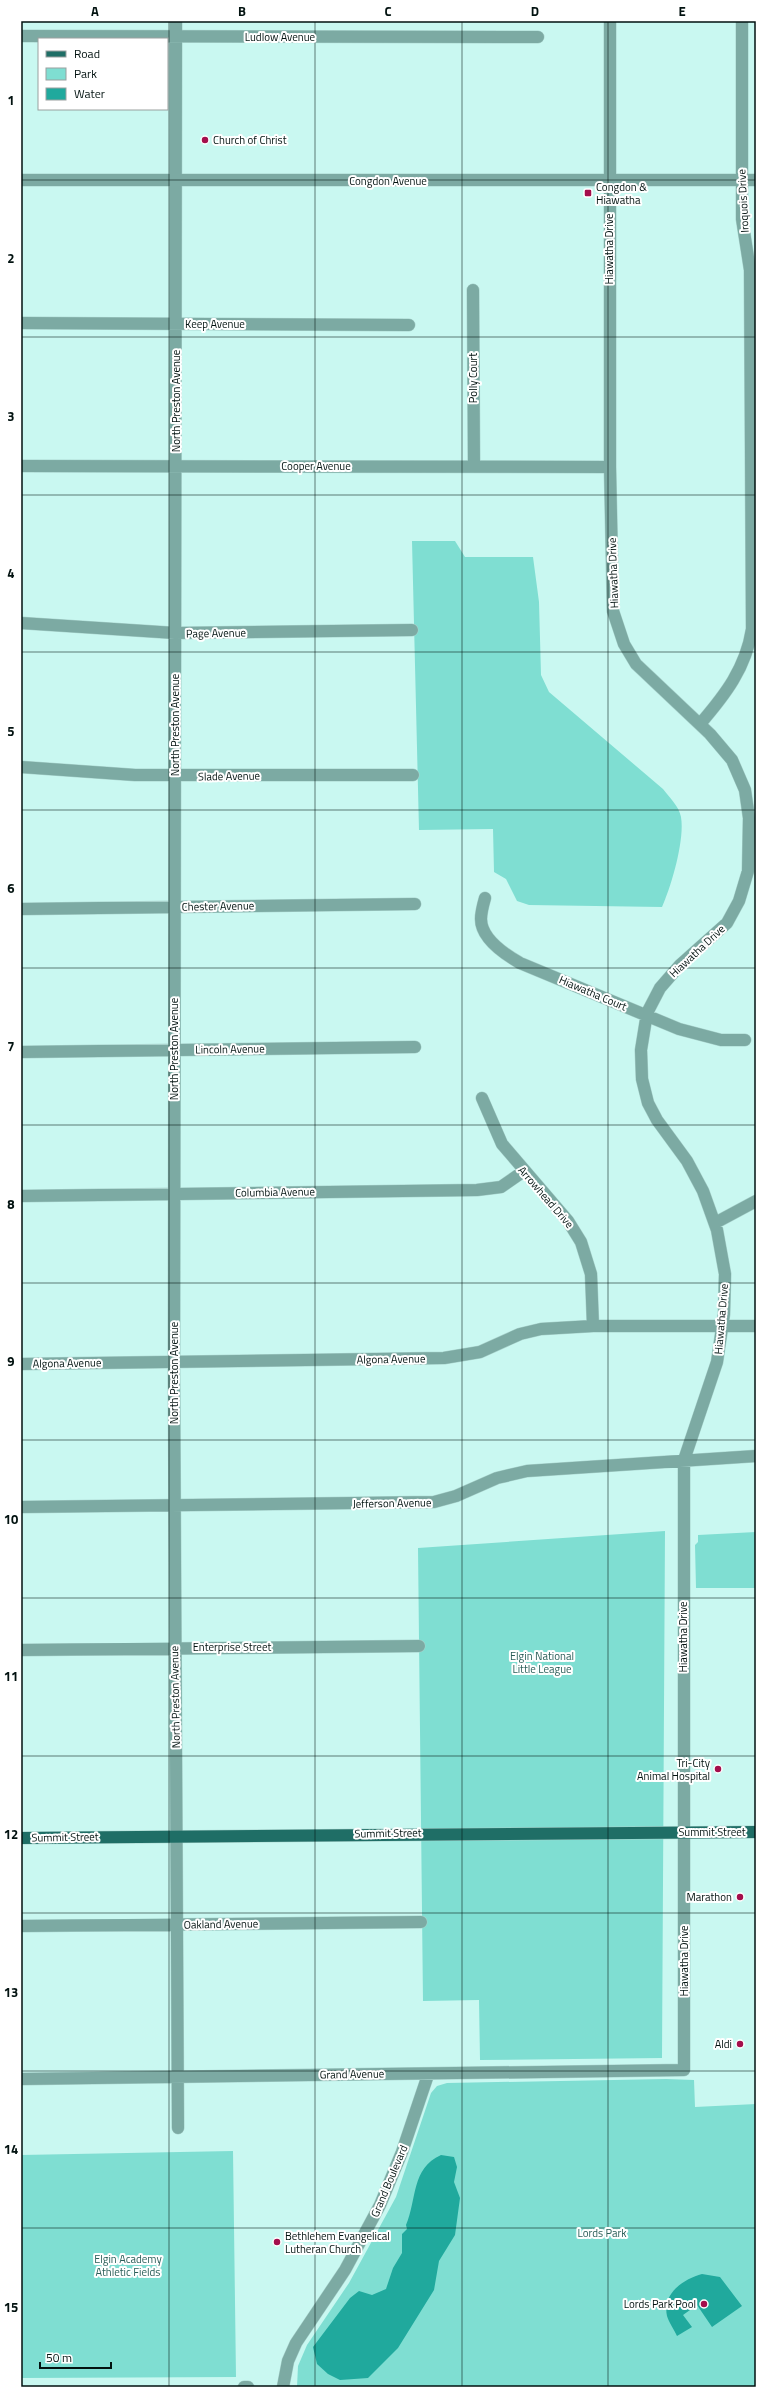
<svg xmlns="http://www.w3.org/2000/svg" width="777" height="2408" font-family="'Titillium Web',sans-serif">
	<rect width="100%" height="100%" fill="#c9f8f1"/>
	<path fill="#7fded2" d="M412 541H455L465 557H533L539 602 541 675 549 692 663 789C669 797 679 806 681 817 685 840 671 887 662 907L529 905 517 901 506 879 494 872 493 829 419 830Z
		M665 1531 662 2058 480 2060 479 2000 423 2001 418 1548Z
		M756 1532V1588H696L695 1545 698 1542V1535Z
		M666 2079 694 2080 695 2107 756 2104V2387H297L298 2366 307 2345 349 2283 396 2197 431 2093 437 2086 447 2083Z
		M233 2151 236 2377 21 2378V2155Z"/>
	<path fill="#20a99d" d="M441 2155 454 2157 457 2167 454 2182 460 2198 455 2235 439 2261 434 2290 398 2348 368 2378 340 2380 328 2374 317 2364 313 2347 350 2298 359 2291 372 2295 386 2289 393 2268 402 2253V2234L407 2229 406 2225C417 2200 411 2168 441 2155Z
		M702 2274 720 2277 742 2306 712 2327 697 2305 683 2315 692 2327 677 2336C674 2329 669 2323 667 2316 662 2293 684 2279 702 2274Z"/>
	<g fill="none" stroke-linecap="round" stroke-linejoin="round">
		<defs>
			<path id="minor" d="M176 21 174 1374 178 2128
				M21 36 538 37
				M21 180H756
				M473 290 474 466
				M21 323 409 325
				M21 466 610 467
				M21 623 175 633 412 630
				M700 724C725 695 746 668 752 629L750 270 742 219V21
				M21 767 135 775H413
				M485 898C483 905 481 912 481 919 481 939 506 955 520 963L679 1029 721 1040H745
				M21 909 415 904
				M21 1052 415 1047
				M482 1098 502 1144 568 1221 581 1242 591 1274 593 1326
				M21 1196 477 1190 501 1187 524 1171
				M715 1223 756 1201
				M21 1364 444 1358 480 1352 520 1334 541 1329 593 1326H756
				M21 1507 434 1502 456 1496 497 1478 527 1471 756 1456
				M21 1650 419 1646
				M21 1926 421 1922
				M21 2079 684 2070V1460L717 1362 724 1314 725 1274 717 1230 703 1191 687 1161 657 1120 648 1103 642 1079 641 1050 647 1013 660 988 680 965 727 923 739 901 748 871 749 818 745 790 732 760 710 734 636 664 624 644 613 611 610 467V21
				M244 2387H248
				M283 2387 288 2361 296 2343 345 2270 380 2205 402 2152 428 2075"/>
			<path id="major" d="M21 1838 756 1832"/>
		</defs>
		<use href="#minor" stroke="#a9d3cd" stroke-width="13"/>
		<use href="#major" stroke="#a9d3cd" stroke-width="13"/>
		<use href="#minor" stroke="#7caaa3" stroke-width="12"/>
		<use href="#major" stroke="#1f6e66" stroke-width="12"/>
	</g>
	<path fill="none" stroke="#021210" stroke-width="1" stroke-opacity="0.55" d="M169 21V2387M315 21V2387M462 21V2387M608 21V2387M21 180H756M21 337H756M21 495H756M21 652H756M21 810H756M21 968H756M21 1125H756M21 1283H756M21 1440H756M21 1598H756M21 1756H756M21 1913H756M21 2071H756M21 2228H756"/>
	<g fill="#a40e4c" stroke="#fff" stroke-width="1.5">
		<circle cx="205" cy="140" r="4"/>
		<rect x="584" y="189" width="8" height="8" rx="2"/>
		<circle cx="718" cy="1769" r="4"/>
		<circle cx="740" cy="1897" r="4"/>
		<circle cx="740" cy="2044" r="4"/>
		<circle cx="277" cy="2242" r="4"/>
		<circle cx="704" cy="2304" r="4"/>
	</g>
	<g text-anchor="middle" stroke-width="4" stroke-linejoin="round" paint-order="stroke">
		<g font-size="11" fill="#021210" stroke="#fff">
			<text x="280" y="41">Ludlow Avenue</text>
			<text x="388" y="185">Congdon Avenue</text>
			<text transform="translate(743 201) rotate(-93)" y="4">Iroquois Drive</text>
			<text transform="translate(609 249) rotate(-90)" y="4">Hiawatha Drive</text>
			<text x="215" y="328">Keep Avenue</text>
			<text transform="translate(473 378) rotate(-90)" y="4">Polly Court</text>
			<text transform="translate(176 401) rotate(-90)" y="4">North Preston Avenue</text>
			<text x="316" y="470">Cooper Avenue</text>
			<text transform="translate(613 573) rotate(-92)" y="4">Hiawatha Drive</text>
			<text transform="translate(216 633) rotate(-1)" y="4">Page Avenue</text>
			<text transform="translate(175 725) rotate(-90)" y="4">North Preston Avenue</text>
			<text transform="translate(229 776) rotate(-1)" y="4">Slade Avenue</text>
			<text transform="translate(218 906) rotate(-1)" y="4">Chester Avenue</text>
			<text transform="translate(697 951) rotate(-43)" y="4">Hiawatha Drive</text>
			<text transform="translate(593 993) rotate(23)" y="4">Hiawatha Court</text>
			<text transform="translate(174 1049) rotate(-90)" y="4">North Preston Avenue</text>
			<text transform="translate(230 1049) rotate(-1)" y="4">Lincoln Avenue</text>
			<text transform="translate(275 1192) rotate(-1)" y="4">Columbia Avenue</text>
			<text transform="translate(546 1197) rotate(49)" y="4">Arrowhead Drive</text>
			<text transform="translate(721 1319) rotate(-85)" y="4">Hiawatha Drive</text>
			<text transform="translate(391 1359) rotate(-1)" y="4">Algona Avenue</text>
			<text transform="translate(67 1363) rotate(-1)" y="4">Algona Avenue</text>
			<text transform="translate(174 1373) rotate(-90)" y="4">North Preston Avenue</text>
			<text transform="translate(392 1503) rotate(-1)" y="4">Jefferson Avenue</text>
			<text transform="translate(683 1637) rotate(-90)" y="4">Hiawatha Drive</text>
			<text x="232" y="1651">Enterprise Street</text>
			<text transform="translate(175 1697) rotate(-91)" y="4">North Preston Avenue</text>
			<text x="712" y="1836">Summit Street</text>
			<text transform="translate(388 1833) rotate(-1)" y="4">Summit Street</text>
			<text transform="translate(65 1837) rotate(-1)" y="4">Summit Street</text>
			<text transform="translate(221 1924) rotate(-1)" y="4">Oakland Avenue</text>
			<text transform="translate(684 1961) rotate(-90)" y="4">Hiawatha Drive</text>
			<text transform="translate(352 2074) rotate(-1)" y="4">Grand Avenue</text>
			<text transform="translate(389 2181) rotate(-67)" y="4">Grand Boulevard</text>
		</g>
		<g font-size="11" fill="#021210" stroke="#fff" text-anchor="end">
			<text x="213" y="144" text-anchor="start">Church of Christ</text>
			<text x="596" y="191" text-anchor="start">Congdon &amp;<tspan x="596" dy="13">Hiawatha</tspan></text>
			<text x="710" y="1767">Tri-City<tspan x="710" dy="13">Animal Hospital</tspan></text>
			<text x="732" y="1901">Marathon</text>
			<text x="732" y="2048">Aldi</text>
			<text x="285" y="2240" text-anchor="start">Bethlehem Evangelical<tspan x="285" dy="13">Lutheran Church</tspan></text>
			<text x="696" y="2308">Lords Park Pool</text>
		</g>
		<g font-size="11" fill="#2a5e58" stroke="#fff">
			<text x="542" y="1660">Elgin National<tspan x="542" dy="13">Little League</tspan></text>
			<text x="602" y="2237">Lords Park</text>
			<text x="128" y="2263">Elgin Academy<tspan x="128" dy="13">Athletic Fields</tspan></text>
		</g>
	</g>
	<rect width="777" height="2408" fill="none" stroke="#ffffff" stroke-width="44"/>
	<rect x="38" y="38" width="130" height="72" fill="#ffffff" stroke="#9aa09f"/>
	<rect x="46" y="51" width="20" height="6" fill="#1f6e66" stroke="#9aa09f"/>
	<text x="74" y="58" font-size="12" fill="#021210">Road</text>
	<rect x="46" y="68" width="20" height="12" fill="#7fded2" stroke="#9aa09f"/>
	<text x="74" y="78" font-size="12" fill="#021210">Park</text>
	<rect x="46" y="88" width="20" height="12" fill="#20a99d" stroke="#9aa09f"/>
	<text x="74" y="98" font-size="12" fill="#021210">Water</text>
	<path d="M40 2362v6h71v-6" fill="none" stroke="#021210" stroke-width="2"/>
	<text x="46" y="2362" font-size="12" fill="#021210" stroke="#ffffff" stroke-width="3" paint-order="stroke">50 m</text>
	<rect x="22" y="22" width="733" height="2364" fill="none" stroke="#021210" stroke-width="1.5"/>
	<g font-size="13" text-anchor="middle" font-weight="bold" fill="#021210">
		<text x="95" y="16">A</text>
		<text x="242" y="16">B</text>
		<text x="388" y="16">C</text>
		<text x="535" y="16">D</text>
		<text x="682" y="16">E</text>
		<text x="11" y="105">1</text>
		<text x="11" y="263">2</text>
		<text x="11" y="421">3</text>
		<text x="11" y="578">4</text>
		<text x="11" y="736">5</text>
		<text x="11" y="893">6</text>
		<text x="11" y="1051">7</text>
		<text x="11" y="1209">8</text>
		<text x="11" y="1366">9</text>
		<text x="11" y="1524">10</text>
		<text x="11" y="1681">11</text>
		<text x="11" y="1839">12</text>
		<text x="11" y="1997">13</text>
		<text x="11" y="2154">14</text>
		<text x="11" y="2312">15</text>
	</g>
</svg>
